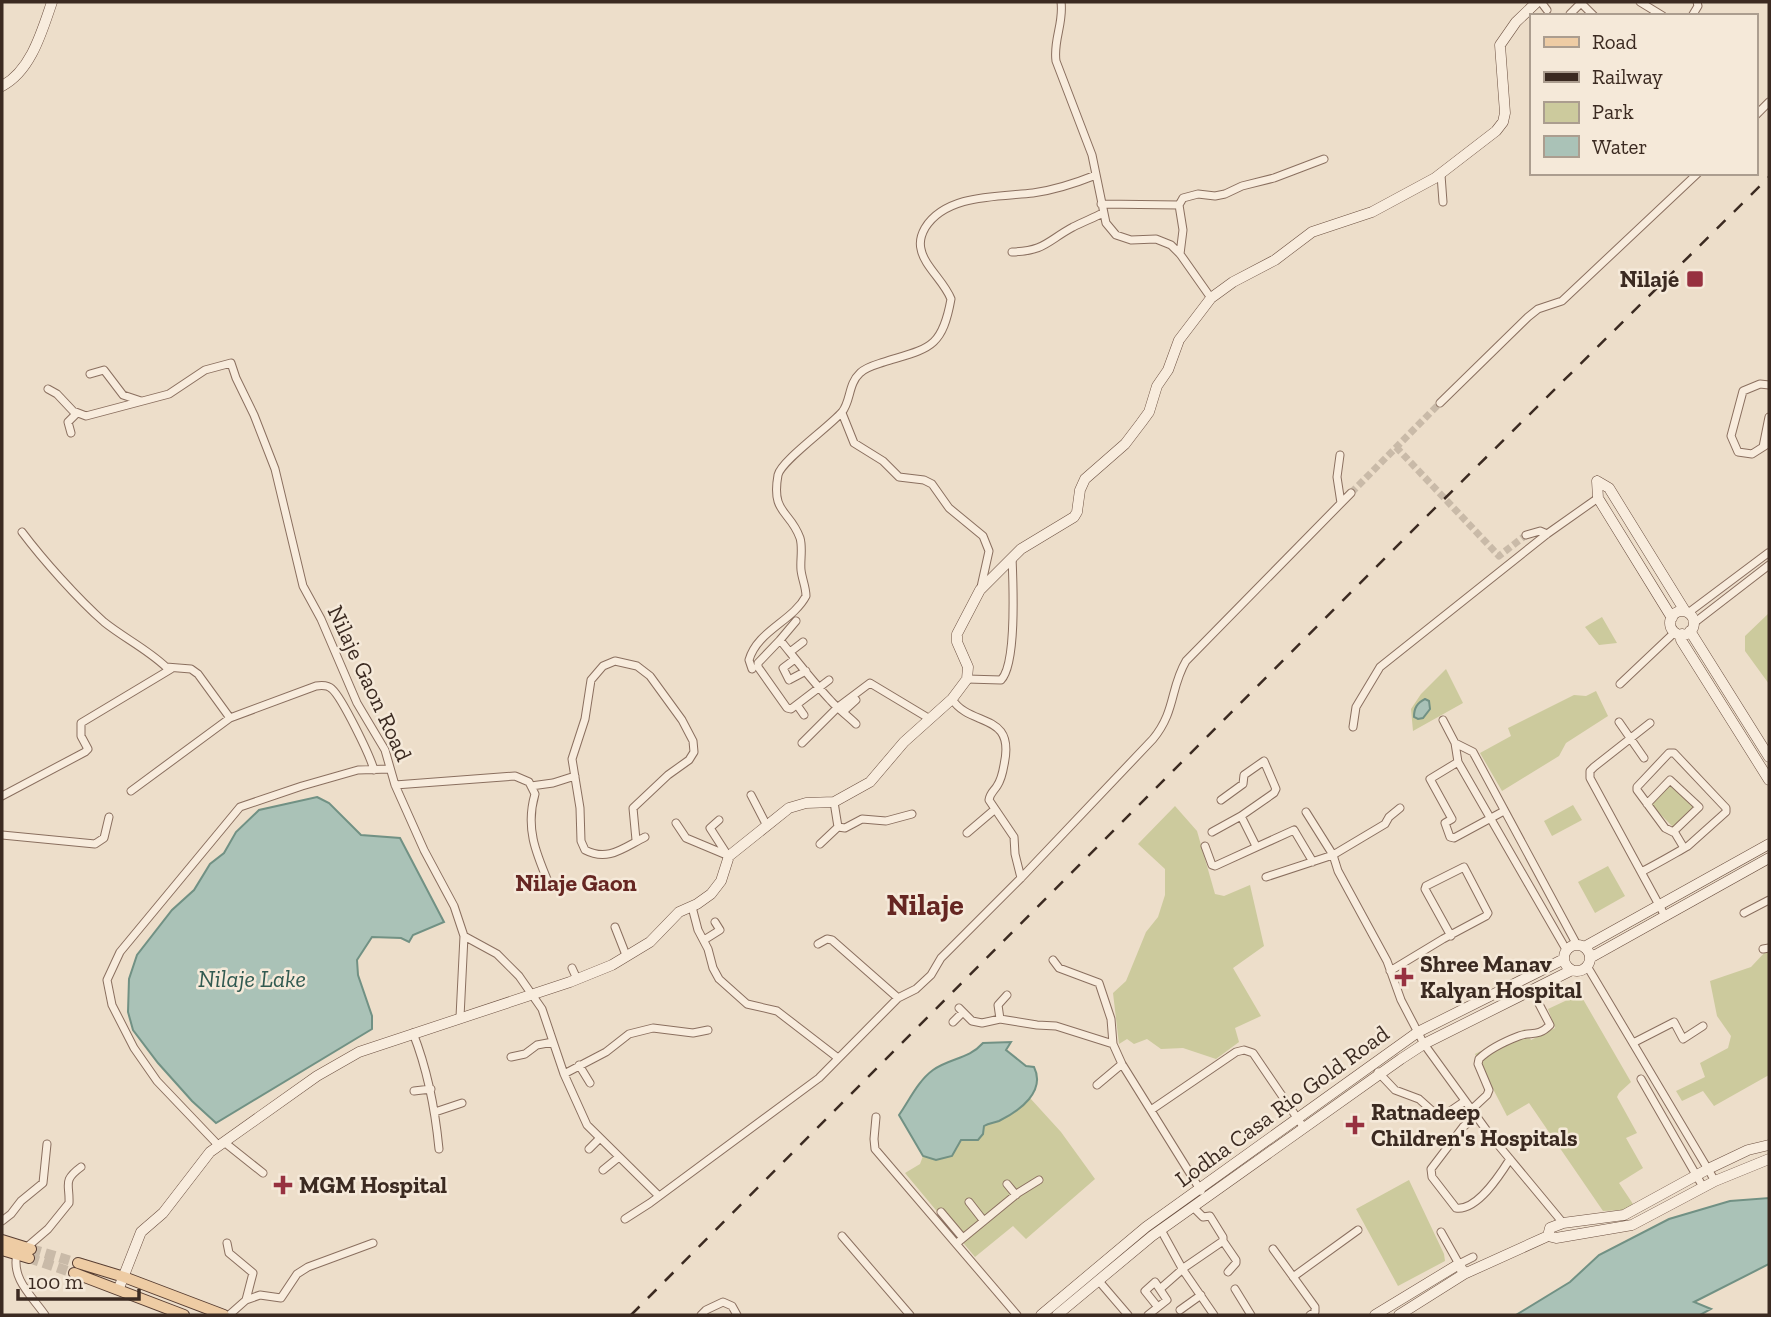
<svg xmlns="http://www.w3.org/2000/svg" width="1771" height="1317" font-family="'Zilla Slab',serif">
	<rect width="100%" height="100%" fill="#eddeca"/>
	<path fill="#ccca9d" d="M1769 613V684L1745 651V636Z
		M1602 617 1617 643 1599 645 1585 627Z
		M1446 669 1463 703 1413 731 1411 709 1421 694Z
		M1596 691 1608 716 1566 743 1559 756 1502 791 1480 753 1511 736 1508 728 1574 695 1586 696Z
		M1671 782 1696 807 1673 827 1650 804Z
		M1573 805 1582 820 1552 836 1544 821Z
		M1175 806 1197 831 1215 894 1224 896 1250 885 1264 946 1233 968 1261 1016 1235 1028 1239 1042 1216 1059 1183 1048 1161 1049 1147 1039 1134 1044 1127 1039 1119 1044 1113 993 1126 981 1146 932 1158 917 1165 895V869L1138 844Z
		M1608 866 1625 896 1595 913 1578 882Z
		M1766 951H1769V1075L1714 1106 1703 1091 1682 1101 1676 1091 1705 1077 1700 1063 1728 1048 1731 1036 1717 1016 1710 981 1751 967Z
		M1580 994 1631 1082 1619 1093 1617 1097 1637 1133 1626 1138 1643 1168 1619 1183 1633 1204 1625 1210 1603 1211 1529 1103 1507 1116 1475 1054 1525 1029 1531 1040 1555 1028 1548 1009Z
		M1030 1098 1061 1132 1095 1179 1026 1239 1013 1226 975 1257 905 1173 920 1164 923 1156 936 1160 957 1149 961 1139 978 1140 983 1126 1007 1116Z
		M1409 1180 1444 1254 1445 1261 1398 1286 1356 1209Z"/>
	<path fill="#aac2b7" stroke="#719184" stroke-width="2" d="M1425 699 1429 701 1430 709 1423 718 1418 719 1414 717C1414 708 1417 703 1425 699Z
		M317 797 329 803 361 835 400 838 444 922 413 935 409 942 401 938 372 937 357 960 358 975 372 1016V1029L216 1123 192 1101 158 1063 133 1030 128 1012 129 979 137 955 172 910 194 890 210 864 224 853 236 832 259 810Z
		M1011 1042 1006 1050 1026 1066 1034 1067C1046 1091 1020 1111 999 1121 994 1123 989 1123 984 1126L983 1134 978 1140H961L952 1156 936 1160 923 1156 899 1115C910 1099 918 1081 933 1070 950 1058 969 1059 983 1043Z
		M1769 1198V1264L1694 1302 1711 1309 1700 1315H1516L1570 1282 1599 1255 1669 1219 1730 1201Z"/>
	<g fill="none" stroke-linecap="round" stroke-linejoin="round">
		<path stroke="#c9baa8" stroke-width="7" stroke-dasharray="7 3.5" stroke-linecap="butt" d="M1396 447 1499 556 1526 535
			M1351 493 1440 403"/>
		<path stroke="#c9baa8" stroke-width="10" stroke-dasharray="10 5" stroke-linecap="butt" d="M31 1249 78 1263
			M29 1258 74 1273"/>
		<defs>
			<path id="street" d="M1061 2C1064 23 1053 40 1056 61L1092 155 1106 223 1116 235 1131 240 1156 239 1171 245 1180 254 1211 298
				M1541 2 1547 10
				M1580 2 1594 16
				M1640 2 1663 16
				M1570 14 1581 3
				M1692 16 1698 6 1697 2
				M1755 116 1769 102
				M1441 175 1443 202
				M1101 204 1179 205
				M1012 252C1045 251 1047 241 1073 227 1083 222 1093 218 1103 213
				M1180 254 1183 230 1179 205 1183 198 1198 194 1215 196 1225 194 1242 186 1274 178 1324 159
				M90 374 104 370 123 395 141 401
				M48 389 57 394 73 411 86 416 169 394 205 370 231 363 236 378 254 415 275 469 303 586 321 619 357 703 385 750 395 785 424 850 454 906 464 936 460 1017
				M1440 403 1528 317 1538 309 1562 301 1698 173
				M842 413 854 443 883 461 899 477 924 480 932 484 949 508 983 536 989 551 981 587
				M1769 417 1763 447 1769 443
				M71 433 68 422 77 413
				M1763 447 1752 454 1738 452 1731 436 1743 391 1760 384 1769 385
				M1340 455 1337 477 1341 503
				M22 532C43 560 78 599 104 622 124 638 147 649 166 667L191 669 198 674 230 718
				M1526 535 1540 531 1547 534
				M1688 613 1768 553 1769 554
				M1694 623 1769 565
				M780 640 796 621
				M790 652 803 642
				M795 659 783 668 789 680 806 671
				M752 669 749 660C757 631 793 621 806 596 806 587 802 579 801 570 800 560 803 548 800 538 790 510 771 514 778 475 781 461 829 427 842 412 851 401 848 384 860 373 866 367 875 365 884 362 929 348 942 349 951 299 944 281 924 266 921 249 919 241 921 235 925 228 946 194 998 197 1033 193 1055 190 1076 183 1096 175
				M967 679 1001 680C1017 664 1013 582 1012 557
				M829 680 791 709 787 708 758 667V663L780 640C797 661 813 682 831 701 838 709 848 716 856 724
				M1620 684 1675 632
				M952 699C970 728 1016 711 1004 765 1003 771 1001 780 997 786 994 791 990 793 989 800L1014 837 1015 854 1021 878
				M797 705 804 715
				M844 711 856 700
				M1443 720 1455 743
				M1619 722 1644 758
				M1650 723 1594 767 1590 771V778L1665 916
				M1353 727 1356 707 1380 667 1547 534 1598 498
				M802 743 838 707 870 683 930 719
				M1458 762 1430 779 1452 819 1445 823 1450 837 1454 838 1504 811
				M395 785 515 776 529 782 535 794C525 828 536 853 549 884
				M531 786 553 783 575 776
				M131 791 230 718 316 686C322 685 328 685 332 689 342 698 370 755 374 770
				M751 795 767 826
				M2 796 85 752 88 749 81 736V723L171 669
				M1221 800 1243 784 1244 775 1264 761 1276 789 1274 793 1241 816 1256 846
				M1647 804 1670 780 1699 807 1673 832
				M1306 812 1333 855 1338 871 1387 961 1401 1000 1424 1044 1490 1135 1563 1223
				M719 820 710 828 728 856
				M676 823 686 838 729 856
				M838 827 845 828 862 819 886 821 912 814
				M1212 832 1241 816
				M967 833 994 810
				M2 835 95 844 104 838 109 817
				M636 840 633 808 668 775 689 760 694 752 693 741 682 720 650 676 637 666 615 661 603 666 591 680 585 719 572 759 580 808 581 841 585 850C608 862 623 848 645 837
				M820 844 838 827 834 802
				M1205 846 1212 865 1215 866 1294 830 1313 862
				M1641 872C1657 864 1672 855 1688 846L1726 812V808L1674 753H1669L1637 787V790L1665 828 1675 833 1684 848
				M1266 877 1333 855 1385 824 1389 817 1400 808
				M692 907 698 930 708 949 713 968 719 979 747 1004 777 1011 838 1058
				M1744 913 1769 900
				M615 927 626 955
				M464 936 497 954 519 976 542 1009 564 1074 587 1125 659 1196
				M704 940 720 930 715 922
				M818 944 827 939 832 940 898 998
				M1763 949 1769 948
				M1567 951 1458 762 1455 743 1473 752 1577 945
				M1053 960 1059 968 1099 983 1111 1019 1113 1044
				M1587 966 1715 1181
				M572 968 577 979
				M1390 971 1443 939 1486 916 1488 913 1464 867 1426 886 1425 889 1451 936
				M959 1008 972 1021 982 1023 1000 1019 1037 1025 1056 1026 1113 1044 1122 1064 1201 1191
				M1000 1019 998 1005 1007 995
				M953 1022 963 1012
				M413 1033C428 1071 435 1108 439 1149
				M1633 1043 1674 1022 1683 1039 1703 1026
				M511 1057 525 1054 537 1045 553 1042
				M579 1065 590 1083
				M1378 1072 1395 1090 1419 1099 1438 1116H1443L1465 1101
				M564 1074 606 1052 629 1034 653 1028 693 1033 708 1030
				M1641 1079 1703 1187
				M1097 1085 1122 1064
				M414 1091 431 1089
				M1151 1110 1236 1052 1244 1050 1253 1053 1304 1128
				M1471 1110 1487 1095 1489 1090 1478 1064 1479 1059C1489 1049 1506 1041 1519 1036 1531 1031 1537 1038 1550 1025L1539 1004
				M435 1112 462 1103
				M1476 1116 1463 1127 1431 1169 1432 1177 1456 1208C1477 1211 1500 1175 1510 1159
				M876 1117 874 1139 875 1149 1017 1315
				M224 1142 263 1173
				M219 1146 157 1081 134 1048 112 1005 107 980 120 952 240 807 302 786 358 770 389 769
				M589 1149 600 1138
				M603 1170 619 1157
				M1007 1184 1016 1195
				M969 1202 983 1220
				M1193 1207 1203 1217 1210 1216 1223 1237V1241
				M941 1212 962 1237
				M625 1219 650 1203 819 1078 898 998 916 989 931 975 941 958 1021 878 1153 739C1176 711 1170 688 1186 661L1351 493
				M2 1221 11 1214 21 1201 43 1183 47 1144
				M1161 1230 1183 1270 1214 1315
				M1441 1232 1459 1264 1473 1257
				M842 1236 910 1315
				M227 1243 229 1253 253 1273 246 1300
				M957 1243 1018 1193 1039 1180
				M27 1247 48 1229 69 1203C70 1184 62 1181 81 1167
				M1273 1249 1315 1307V1312L1310 1315
				M17 1254C11 1279 32 1296 45 1315
				M1293 1277 1358 1230
				M1098 1280 1128 1315
				M1160 1289 1185 1267 1223 1241 1236 1260V1263L1228 1272
				M1235 1289 1251 1315
				M1180 1310 1201 1295
				M229 1315 246 1300 260 1295 281 1298 297 1274 308 1267 373 1243
				M701 1315 706 1310 723 1302 732 1306 737 1315
				M1148 1315 1167 1300 1155 1282 1145 1291 1157 1306"/>
			<path id="secondary" d="M2 86C31 71 42 31 52 2
				M1597 481 1609 488 1685 611
				M1597 481 1598 498 1672 618
				M1670 623a12 12 0 1 1 24 0a12 12 0 1 1-24 0Z
				M1690 631 1769 757
				M1682 634 1681 640 1769 780
				M1564 958a13 13 0 1 1 26 0a13 13 0 1 1-26 0Z
				M1584 947 1769 844
				M1590 958 1769 858
				M1548 1236 1550 1228 1563 1223 1624 1215 1708 1169 1748 1150 1769 1145
				M119 1288 141 1232 163 1213 210 1152 317 1076 359 1052 570 982 612 965 650 942 679 912 697 904 711 894 721 881 729 856 789 808 806 803 834 802 870 782 904 742 952 699 967 679 968 667 957 642V634L980 590 1021 549 1074 517 1077 512 1080 490 1085 479 1125 444 1141 423 1149 412 1157 386 1168 370 1179 340 1211 298 1233 282 1275 260 1312 232 1372 212 1435 178 1496 131 1503 122 1505 113 1500 45 1516 22 1537 2
				M1041 1315 1146 1227 1418 1032 1564 959
				M1057 1315 1152 1236 1401 1059 1424 1044 1572 970
				M1375 1315 1459 1264 1464 1274
				M1399 1315 1464 1274 1548 1236 1556 1238 1632 1225 1715 1181 1769 1159"/>
			<path id="primary" d="M2 1240 31 1249
				M2 1250 29 1258
				M78 1263 124 1277 224 1315
				M74 1273 184 1315"/>
		</defs>
		<use href="#street" stroke="#8a6f5f" stroke-width="9"/>
		<use href="#secondary" stroke="#6c5041" stroke-width="11"/>
		<use href="#primary" stroke="#583e32" stroke-width="12"/>
		<use href="#street" stroke="#f8ecdd" stroke-width="7"/>
		<use href="#secondary" stroke="#f8ecdd" stroke-width="10"/>
		<use href="#primary" stroke="#eecca4" stroke-width="10"/>
		<path stroke="#3b2a21" stroke-width="2.5" stroke-dasharray="12 12" stroke-linecap="butt" d="M631 1315 1426 517 1769 177"/>
	</g>
	<g fill="#973140" stroke="#f5e9d9" stroke-width="2.5">
		<rect x="1686" y="270" width="18" height="18" rx="3.5"/>
		<path d="M1400.5 966.5h7v7h7v7h-7v7h-7v-7h-7v-7h7z"/>
		<path d="M1351.5 1114.5h7v7h7v7h-7v7h-7v-7h-7v-7h7z"/>
		<path d="M279.5 1174.5h7v7h7v7h-7v7h-7v-7h-7v-7h7z"/>
	</g>
	<g text-anchor="middle" stroke-width="5" stroke-linejoin="round" paint-order="stroke">
		<g font-size="23" font-weight="bold" fill="#3b2a21" stroke="#f5e9d9" text-anchor="start">
			<text x="1679" y="287" text-anchor="end">Nilaje</text>
			<text x="1420" y="972">Shree Manav<tspan x="1420" dy="26">Kalyan Hospital</tspan></text>
			<text x="1371" y="1120">Ratnadeep<tspan x="1371" dy="26">Children's Hospitals</tspan></text>
			<text x="299" y="1193">MGM Hospital</text>
		</g>
		<g font-size="23" fill="#3b2a21" stroke="#f5e9d9">
			<text transform="translate(370 683) rotate(65)" y="8">Nilaje Gaon Road</text>
			<text transform="translate(1282 1106) rotate(-36)" y="8">Lodha Casa Rio Gold Road</text>
		</g>
		<g font-size="24" font-weight="bold" fill="#662622" stroke="#f5e9d9">
			<text x="576" y="891">Nilaje Gaon</text>
		</g>
		<g font-size="24" font-style="italic" fill="#315a51" stroke="#f5e9d9">
			<text x="252" y="987">Nilaje Lake</text>
		</g>
		<g font-size="30" font-weight="bold" fill="#662622" stroke="#f5e9d9">
			<text x="925" y="915">Nilaje</text>
		</g>
	</g>
	<rect width="1771" height="1317" fill="none" stroke="#3b2a21" stroke-width="7"/>
	<rect x="1530" y="14" width="228" height="161" fill="#f5e9d9" stroke="#ab9d8f" stroke-width="2"/>
	<rect x="1544" y="37" width="35" height="10" fill="#eecca4" stroke="#ab9d8f" stroke-width="2"/>
	<text x="1592" y="49" font-size="21" fill="#3b2a21">Road</text>
	<rect x="1544" y="72" width="35" height="10" fill="#3b2a21" stroke="#ab9d8f" stroke-width="2"/>
	<text x="1592" y="84" font-size="21" fill="#3b2a21">Railway</text>
	<rect x="1544" y="102" width="35" height="21" fill="#ccca9d" stroke="#ab9d8f" stroke-width="2"/>
	<text x="1592" y="119" font-size="21" fill="#3b2a21">Park</text>
	<rect x="1544" y="136" width="35" height="21" fill="#aac2b7" stroke="#ab9d8f" stroke-width="2"/>
	<text x="1592" y="154" font-size="21" fill="#3b2a21">Water</text>
	<path d="M18 1289v10h121v-10" fill="none" stroke="#3b2a21" stroke-width="3.5"/>
	<text x="28" y="1289" font-size="21" fill="#3b2a21" stroke="#f5e9d9" stroke-width="5" paint-order="stroke">100 m</text>
</svg>
